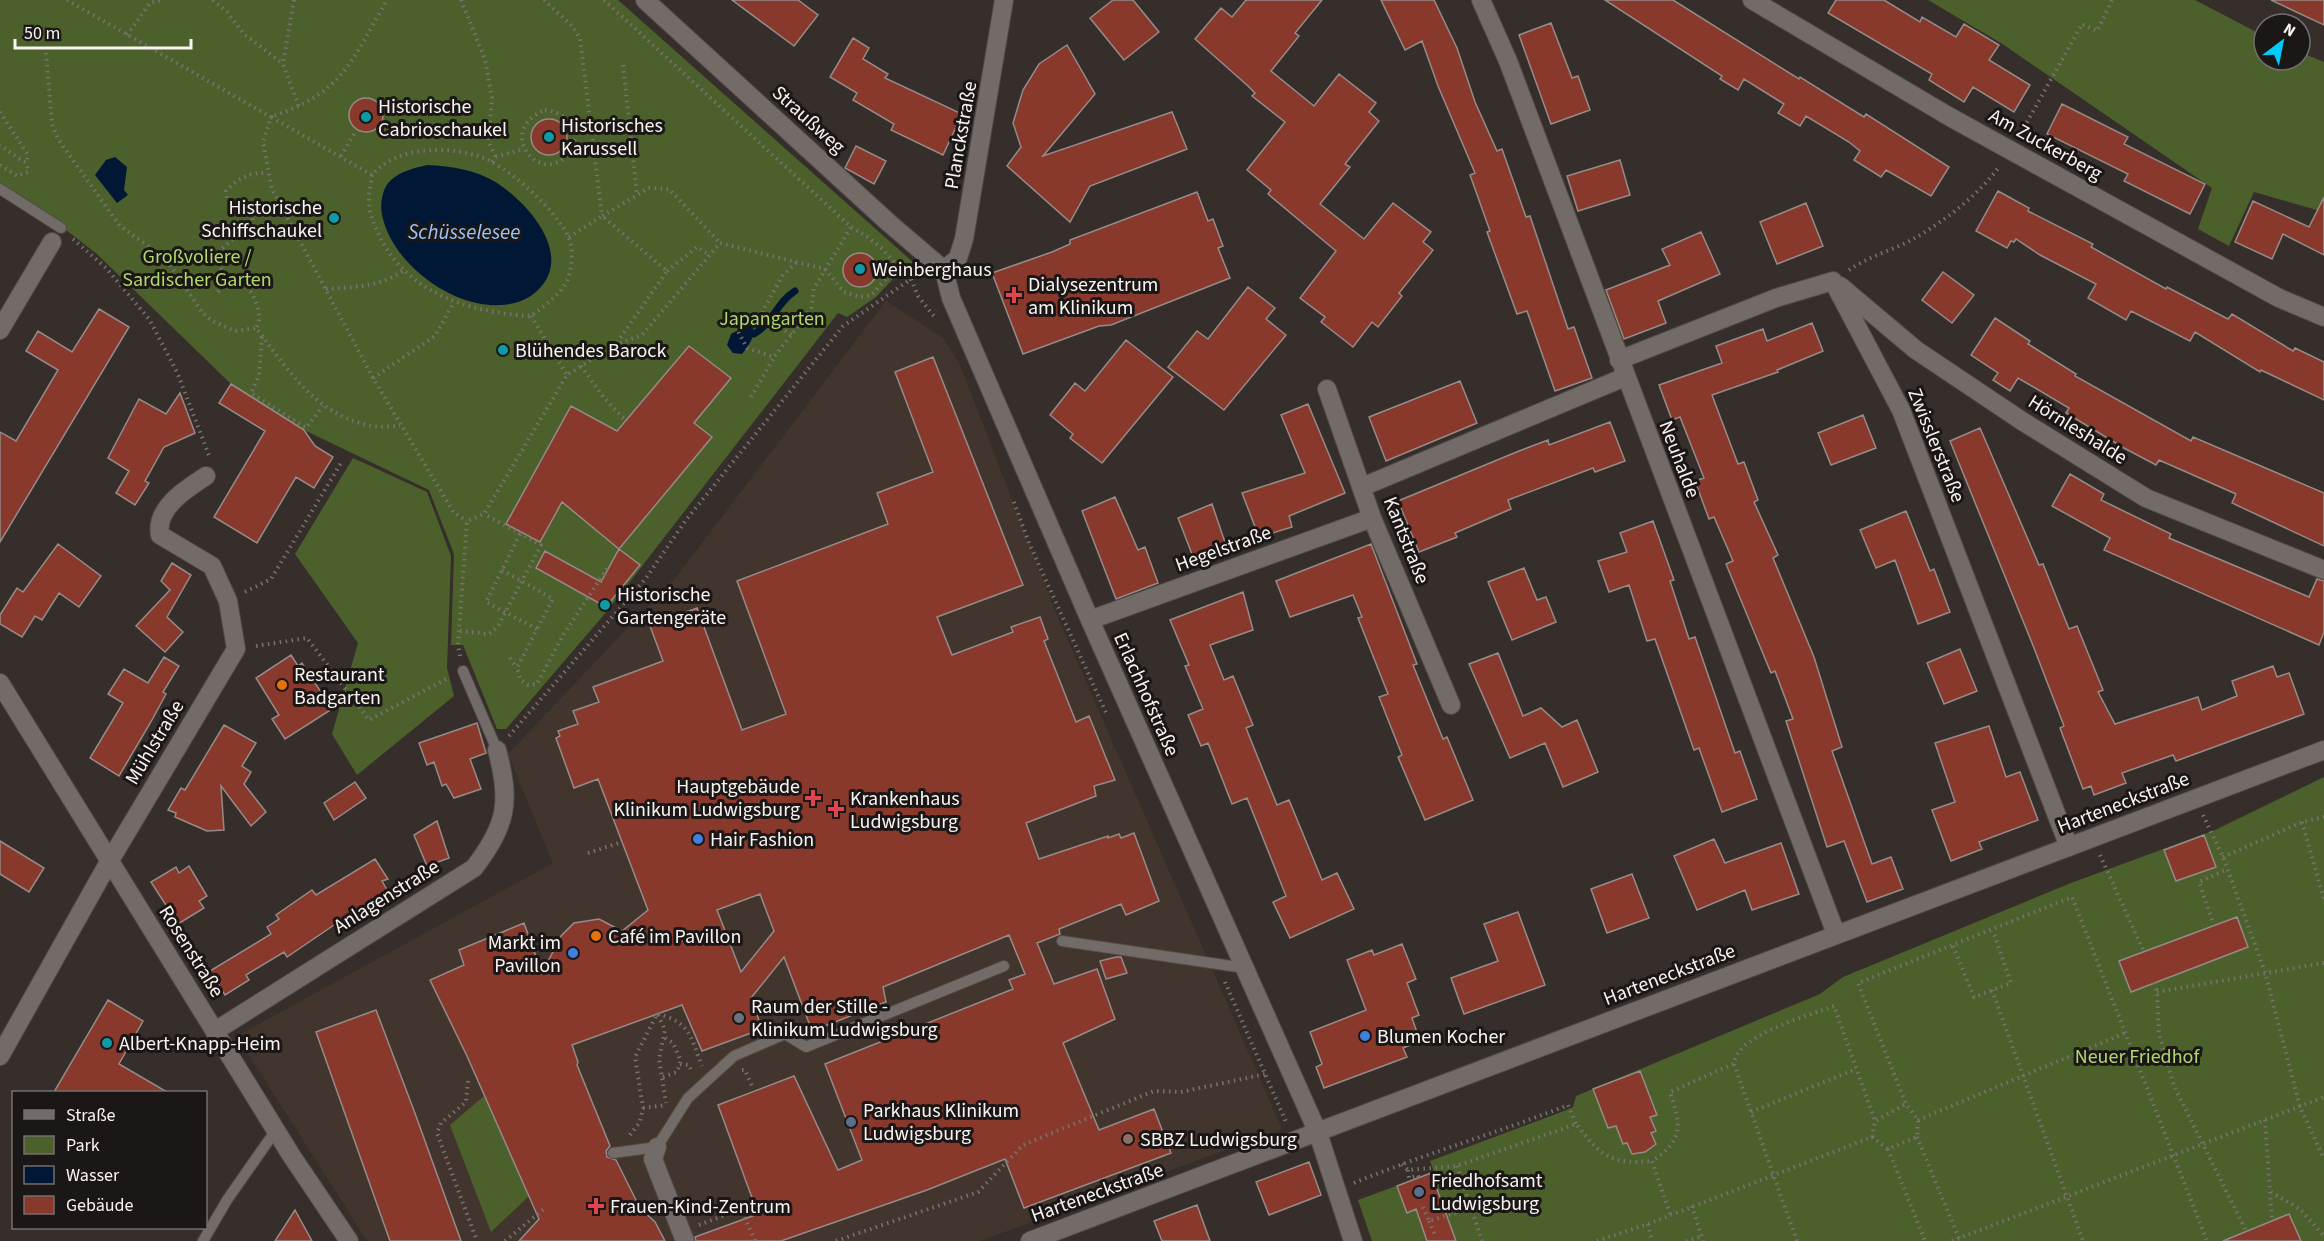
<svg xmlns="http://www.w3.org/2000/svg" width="2324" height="1241" font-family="'Source Sans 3',sans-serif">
	<rect width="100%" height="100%" fill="#362e2b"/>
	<path fill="#42352e" d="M886 301 943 338 960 365 1056 613 1282 1129 980 1241H367L237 1036 553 863 508 754 677 576Z"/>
	<path fill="#4c602c" d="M0 0H618L914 263 892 280 876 297 847 317 838 313 608 610 506 729H497L463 645H451L454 554 429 490 304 430 231 384 97 254 26 199 0 183Z
		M1928 0H2195L2264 36V60H2300V52L2324 62V212L2254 192 2229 246 2198 229 2212 188 2001 43Z
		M353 458 427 492 451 556 447 668 454 696 357 775 332 734 358 643 295 554Z
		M2324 777V1241H1372L1358 1200 1434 1172 1430 1161 1564 1111 1573 1107 1576 1096 1820 994 1843 977 2071 883 2215 830Z
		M484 1096 529 1196 491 1232 450 1125Z"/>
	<path fill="#011736" d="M115 157 127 167 124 190 128 195 117 203 95 175 106 160Z
		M427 165C452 166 476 170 497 183 529 204 574 255 538 290 528 300 515 304 501 305 451 308 392 263 382 215 380 204 382 189 390 181 400 171 415 168 427 165Z
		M748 325 753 326C755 337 749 345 742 354L733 353 727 345 731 334Z"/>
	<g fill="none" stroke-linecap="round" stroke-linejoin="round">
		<path stroke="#011736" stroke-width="7" d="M754 334C774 322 776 303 795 291"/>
	</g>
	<path fill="#89382c" stroke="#958b89" stroke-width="1.5" fill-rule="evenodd" d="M732 0H798L818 15 794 46Z
		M1113 0H1133L1159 32 1124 60 1090 18Z
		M1246 0H1322L1295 33 1299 36 1271 71 1314 106 1339 74 1376 103 1369 112 1379 121 1345 164 1350 167 1320 204 1364 239 1393 203 1431 232 1423 242 1433 250 1399 293 1402 296 1378 327 1372 322 1353 347 1321 322 1325 317 1300 298 1336 251 1268 194 1271 190 1247 170 1285 122 1252 96 1255 93 1248 86 1195 39 1221 8 1232 17Z
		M1381 0H1434L1457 48 1475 102 1497 151 1502 149 1526 217 1530 216 1568 329 1574 327 1592 378 1555 391 1527 311 1517 314 1487 232 1490 231 1470 175 1475 173 1438 86 1422 41 1405 50Z
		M1605 0H1673L1799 79 1800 77 1864 117 1866 114 1949 167 1931 196 1886 170 1881 177 1854 160 1860 151 1849 142 1806 116 1800 126 1778 113 1784 104 1744 79 1738 90 1720 79 1722 76Z
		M1836 0H1884L1920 22 1922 17 1956 37 1964 24 1999 45 1989 60 2030 85 2014 112 1973 87 1964 102 1929 80 1932 74 1828 13Z
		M2271 0H2324V25Z
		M1551 23 1572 78 1578 76 1590 110 1551 124 1519 35Z
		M853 38 869 48 863 59 888 74 885 78 962 114 943 155 891 130 894 124 853 100 857 93 830 77Z
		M1067 45 1095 94 1043 156 1172 112 1187 149 1090 186 1070 222 1007 166 1021 147 1013 123 1023 90 1039 64Z
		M349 115a17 17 0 1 1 34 0a17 17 0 1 1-34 0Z
		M2062 104 2128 137 2124 144 2205 184 2190 214 2124 181 2128 174 2047 134Z
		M531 137a18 18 0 1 1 36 0a18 18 0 1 1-36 0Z
		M856 146 886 161 874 184 845 168Z
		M1620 160 1630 195 1578 211 1567 176Z
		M1998 191 2029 208 2028 211 2093 244 2091 247 2166 289 2167 287 2228 319 2232 314 2293 351 2295 348 2324 362V400L2261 370 2260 372 2195 332 2190 341 2131 311 2126 320 2088 298 2096 284 2040 255 2016 239 2014 242 2011 241 2007 248 1976 231Z
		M1197 192 1208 221 1213 219 1223 246 1218 248 1230 278 1111 325 1099 326 1023 354 992 273 1052 252 1070 244V240Z
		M2324 197V255L2283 234 2272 259 2235 242 2253 201 2309 227Z
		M1806 203 1823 246 1777 264 1760 222Z
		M1701 232 1720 274 1658 301 1666 323 1624 339 1606 290 1670 265 1662 249Z
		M843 270a17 17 0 1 1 34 0a17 17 0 1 1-34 0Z
		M1943 272 1974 295 1952 323 1922 300Z
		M1248 287 1275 308 1266 319 1286 335 1224 410 1168 367 1197 331 1208 339Z
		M99 309 129 327 0 542V432L16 441 58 370 26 351 38 331 72 352Z
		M1995 318 2030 341 2028 344 2076 374 2075 376 2191 441 2193 437 2324 493V546L2232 503 2236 494 2159 460 2156 465 2124 448 2066 413 2069 408 2018 378 2010 391 1993 380 1998 373 1971 355Z
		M1812 323 1823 351 1777 370 1778 372 1712 395 1738 464 1744 462 1758 500 1754 502 1778 555 1773 558 1814 657 1842 747 1832 751 1872 864 1891 857 1903 889 1867 902 1844 841 1827 847 1786 721 1793 719 1775 671 1771 673 1726 564 1733 561 1714 517 1709 519 1695 481 1704 478 1680 417 1672 420 1659 385 1722 363 1716 346 1763 329 1767 341Z
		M1126 340 1173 377 1102 463 1070 438 1073 434 1050 415 1075 383 1085 391Z
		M689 346 731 378 694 423 712 437 619 549 562 502 540 542 506 524 571 406 617 431Z
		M933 357 1023 585 937 617 952 655 1013 632 1011 627 1040 617 1048 639 1044 641 1076 722 1089 716 1115 780 1094 786 1096 796 1026 823 1039 859 1108 836V838L1119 834 1121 838 1134 833 1159 901 1126 915 1121 904 1059 929 1060 934 1037 943 1054 984 1097 969 1115 1019 1063 1043 1099 1130 1154 1109 1171 1153 1024 1208 1005 1159 927 1190 781 1241H696L695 1237 758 1214 718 1105 794 1076 838 1170 862 1160 825 1064 1013 989 1009 980 1025 974 1009 935 883 987 886 1002 812 1031 784 957 751 998 762 1029 702 1051 682 1005 572 1045 578 1062 577 1065 610 1146 606 1151 607 1157 616 1160 640 1208 655 1222 665 1241H519L539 1219 467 1056 430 980 464 965 459 950 524 923 542 973 561 936 574 923 599 919 622 931 648 910 598 779 574 788 556 738 560 736 558 731 578 724 573 711 599 702 593 687 663 661 650 626 697 608 742 730 786 714 737 581 888 524 877 493 933 472 895 372ZM760 894 774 931 741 972 717 910Z
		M1460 381 1477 423 1386 461 1369 417Z
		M231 384 304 430 315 446 333 457 314 488 296 477 257 543 214 517 265 431 219 403Z
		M180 393 195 433 164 447 145 481 149 483 135 505 116 493 129 471 108 458 139 399 166 414Z
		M1308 404 1345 493 1289 516 1292 527 1259 537 1242 493 1305 473 1281 415Z
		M1863 415 1876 448 1831 465 1818 433Z
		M1610 422 1625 461 1595 472 1593 468 1508 500 1511 509 1455 533 1457 537 1419 552 1398 501 1519 451 1548 440 1549 445Z
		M1980 428 2039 565 2043 564 2069 629 2077 626 2103 690 2098 692 2115 724 2198 697 2202 710 2237 696 2232 681 2273 666 2277 677 2289 673 2304 714 2176 761 2173 755 2122 773 2126 783 2094 795 2091 786 2083 789 2060 728 2064 726 2032 643 1950 441Z
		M2070 474 2104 494 2101 500 2171 534 2169 538 2309 597 2317 579 2324 581V632L2319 645 2104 550 2110 538 2052 506Z
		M1115 497 1138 550 1145 547 1158 583 1116 599 1082 511Z
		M1212 504 1229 554 1197 567 1178 518Z
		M1906 511 1930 571 1934 569 1950 612 1918 624 1895 560 1876 568 1860 530Z
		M1653 521 1674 580 1670 581 1689 639 1695 637 1735 753 1740 751 1757 799 1722 812 1699 748 1694 750 1655 639 1647 641 1629 585 1609 592 1598 561 1627 552 1620 533Z
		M58 544 101 576 79 607 59 593 42 620 35 616 22 637 0 624V615L17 588 23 592Z
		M1371 544 1417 664 1413 665 1443 739 1447 737 1473 800 1425 820 1398 757 1402 755 1379 697 1388 694 1358 618 1362 617 1353 595 1290 617 1276 581Z
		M619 549 640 565 606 607 536 568 545 551 601 582Z
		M172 563 191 575 167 617 183 632 165 652 136 626 170 590 161 581Z
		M1524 568 1537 600 1546 597 1556 622 1512 640 1488 582Z
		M1243 592 1253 630 1210 645 1224 680 1233 676 1253 725 1246 728 1277 805 1289 800 1322 880 1337 873 1354 909 1290 938 1273 902 1286 896 1247 798 1232 804 1208 743 1201 746 1188 715 1203 709 1185 666 1189 665 1170 620Z
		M1960 649 1977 691 1944 704 1927 663Z
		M1498 653 1523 716 1541 708 1562 727 1577 720 1598 772 1563 787 1545 743 1510 758 1469 664Z
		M291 655 298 666 302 663 332 709 285 739 272 719 279 715 256 678Z
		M164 657 179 666 163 692 166 694 152 720 119 776 90 758 123 703 108 694 124 669 148 683Z
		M477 723 486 753 470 759 481 789 454 798 446 784 442 786 434 762 427 765 419 743Z
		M224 725 256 743 242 766 251 772 244 784 266 812 251 826 221 786 224 830 207 831 175 817 176 813 168 810 181 788 185 790Z
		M1989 726 2006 777 2020 772 2038 820 1979 842 1982 849 1951 861 1932 810 1955 802 1935 743Z
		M355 782 366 798 334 820 324 803Z
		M437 821 449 858 427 866 414 835Z
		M2204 835 2216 867 2176 881 2164 850Z
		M1714 839 1725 863 1781 843 1799 894 1752 910 1745 890 1697 910 1674 856Z
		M0 841 44 868 29 892 0 874Z
		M375 859 388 879 382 881 390 895 338 925 337 923 287 957 284 952 246 975 249 980 225 995 210 971 271 934 267 927 279 919 276 915 312 890 316 895Z
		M189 866 207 896 199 901 204 908 178 924 151 882 176 867 179 873Z
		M1632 874 1649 918 1607 933 1591 889Z
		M1518 912 1545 985 1464 1014 1451 978 1498 961 1484 924Z
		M2237 917 2248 947 2131 992 2119 961Z
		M1402 944 1416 979 1407 983 1419 1015 1412 1018 1420 1041 1403 1048 1407 1057 1324 1088 1316 1067 1322 1064 1310 1032 1366 1010 1347 960 1372 950 1374 955Z
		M1116 957H1121L1127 973 1106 979 1100 961Z
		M108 1000 143 1021 119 1064 167 1092H54Z
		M376 1010 416 1116 461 1241H390L316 1032Z
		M1640 1071 1657 1115 1650 1117 1656 1131 1651 1133 1656 1144 1645 1152 1632 1154 1627 1143 1623 1144 1616 1126 1608 1128 1593 1089Z
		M1309 1162 1321 1195 1269 1215 1256 1182Z
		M1431 1173 1456 1241H1427L1416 1209 1407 1213 1397 1186Z
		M1197 1205 1210 1241H1162L1154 1221Z
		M295 1210 312 1241H275Z
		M2289 1214 2301 1241H2223Z"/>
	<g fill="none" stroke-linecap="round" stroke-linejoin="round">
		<defs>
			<path id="lane" d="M0 189 61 228
				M463 671 497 750
				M1062 941 1245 968
				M613 1153 657 1147 688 1098 734 1056 785 1034 806 1047 1004 966
				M203 1241 227 1200 276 1130"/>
			<path id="street" d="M645 0 889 223 944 270
				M1481 0 1508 61 1836 934
				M1752 0 1950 117 2279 298 2324 317
				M944 270 951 298 1090 620 1318 1133 1353 1241
				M944 270 958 258 964 239 1004 0
				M1840 286 1916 350 2022 421 2146 498 2324 570
				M0 330 52 242
				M1619 360 1776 298 1833 281 1901 410 2069 847
				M1327 389 1372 518 1451 705
				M1362 487 1625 377
				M1090 620 1372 518
				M0 683 291 1155 349 1241
				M215 1031 474 868C507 825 511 802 497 750
				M0 1056 109 862 236 649 228 601 212 566 160 535C155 508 186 489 206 476
				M657 1147 653 1159 685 1241
				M1030 1241 2324 750"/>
		</defs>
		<use href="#lane" stroke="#524b48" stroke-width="12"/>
		<use href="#street" stroke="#524b48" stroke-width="20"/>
		<path stroke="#79726f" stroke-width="4" stroke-dasharray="1.5 4.5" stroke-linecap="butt" d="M67 0 271 117 263 142 272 189 373 378 454 513 467 521
			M213 0 227 12 244 34 282 63
			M294 0 283 64 299 107
			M461 0 485 59 492 98 488 141 496 157
			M544 0 572 26 580 38 591 127 577 130
			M604 0 851 227 814 288 811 310 774 357 747 348 737 329 741 322H747L762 312 783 275 797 262
			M127 35 150 3 161 0
			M46 53 52 124 58 139 120 226 165 258 202 312 212 321 235 331 256 328C287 368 314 413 367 425 377 428 389 426 400 426
			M623 65 637 195
			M545 110C559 112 569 118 577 130 562 206 484 136 545 110Z
			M0 112 28 155 27 162 22 161 0 145
			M591 127 602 216 649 188 669 189 720 243
			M2021 133 2082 24 2097 31 2112 0
			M341 156 356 131
			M492 162 496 157 523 149
			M0 165 17 176 28 172 27 162
			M372 175C371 184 368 193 369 202 369 215 375 226 380 237 407 294 473 313 531 316 544 306 559 296 567 281 572 270 574 247 568 236 555 209 504 162 475 155 442 146 396 147 372 175L271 117C344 92 350 63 387 0
			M569 237 602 216 667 271 616 344
			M73 239 106 268 149 319 177 372 210 458
			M897 266 906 271 911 279
			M1849 270C1869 256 1894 250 1915 238 1946 220 1977 196 1999 167
			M667 271 697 247 710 255
			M227 280 217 260 219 251 253 221 252 215 227 199 226 191C238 178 250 172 268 173
			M326 289C353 287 380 287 403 271
			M218 292 227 280 245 285C255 295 264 316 256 328
			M762 312 771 322 792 335
			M531 316 567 375
			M262 337 259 375 251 393 306 428 323 406
			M581 366 605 399 626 421
			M373 378 435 336 454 302
			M751 397 774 357
			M1014 502 1029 543 1107 715
			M520 534 486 602 537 629 517 668 520 679 528 685 537 684 562 637 608 567
			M502 570 553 599 537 629
			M245 592 271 579 341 463
			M460 631 489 634 498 626 541 545 484 514
			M256 646 307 638 369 720 448 678
			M460 656 458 645 467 521 484 514 567 375 615 345 642 335 720 243 825 269 844 292 860 297 872 295 897 266C885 249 869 237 851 227
			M510 658 516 667
			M509 736 646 578 686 520 843 326 911 279 918 296 936 319
			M2203 815 2223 857 2265 972 2300 1107 2324 1159
			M2302 822 2324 899
			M588 853 622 842
			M2100 855 2144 952
			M2223 857 2302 822 2324 817
			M2212 920 2199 882 2228 869
			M1953 946 1974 997 2011 983 1993 931
			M1225 982 1287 1124
			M2154 983 2157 992 2159 1034 2174 1086 2246 1231
			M1992 990 2083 1241
			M2157 992 2324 963
			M658 1014C691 1023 690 1036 702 1066
			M658 1015 665 1030 659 1059 666 1103
			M680 1064 689 1065 692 1072
			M742 1070H745L753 1088
			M663 1077 677 1072 681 1061 673 1043 665 1038
			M468 1081 466 1102 441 1123 437 1133 477 1241
			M643 1108 666 1105
			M1751 1112 1856 1069
			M1918 1120 2125 1033
			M2265 1120 2272 1220
			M630 1135 640 1122 643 1108 635 1057 657 1014
			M1872 1137 1888 1149 1917 1137 1918 1120 1906 1104 1858 983 2072 897 2207 1241
			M1917 1137 1960 1241
			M1888 1149 1925 1241
			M1402 1164 1408 1170 1457 1166 1576 1124C1601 1156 1611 1165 1652 1161
			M1457 1166 1482 1241
			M1408 1170 1409 1178 1418 1175 1419 1178
			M1354 1183C1424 1154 1497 1133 1568 1105L1576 1124
			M2271 1192 2300 1209 2324 1236
			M1692 1206 1703 1241
			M1423 1207 1429 1221 1471 1208
			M1670 1214 1652 1161C1684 1140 1681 1125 1670 1092L1733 1064
			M1429 1221 1436 1237
			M1648 1224 1652 1241
			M699 1225 741 1209 755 1241
			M505 1241 545 1208
			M836 1241 978 1192 1023 1145 1154 1091 1181 1092 1265 1074
			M1597 1241 1648 1224 1872 1137 1875 1121 1906 1104
			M1686 1241 1700 1237
			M1797 1241 1734 1064C1737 1034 1808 1016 1834 1006L1875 1121
			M1952 1241 2324 1097"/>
		<use href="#lane" stroke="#736b67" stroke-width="10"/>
		<use href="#street" stroke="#736b67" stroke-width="18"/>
	</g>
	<g fill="#0f9aa8" stroke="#1b1716" stroke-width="2">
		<circle cx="366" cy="117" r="6"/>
		<circle cx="549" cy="137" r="6"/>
		<circle cx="334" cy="218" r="6"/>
		<circle cx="860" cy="269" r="6"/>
		<circle cx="503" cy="350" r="6"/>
		<circle cx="605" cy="605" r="6"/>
		<circle cx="107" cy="1043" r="6"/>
	</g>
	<g fill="#e0444e" stroke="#1b1716" stroke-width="2">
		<path d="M1011 286h6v6h6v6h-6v6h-6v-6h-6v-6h6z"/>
		<path d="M810 789h6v6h6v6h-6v6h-6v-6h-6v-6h6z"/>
		<path d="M833 800h6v6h6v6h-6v6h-6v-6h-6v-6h6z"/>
		<path d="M593 1197h6v6h6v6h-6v6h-6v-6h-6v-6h6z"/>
	</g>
	<g fill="#e8710a" stroke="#1b1716" stroke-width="2">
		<circle cx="282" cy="685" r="6"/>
		<circle cx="596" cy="936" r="6"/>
	</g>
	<g fill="#3f7fe0" stroke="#1b1716" stroke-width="2">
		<circle cx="698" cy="839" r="6"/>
		<circle cx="573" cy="953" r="6"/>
		<circle cx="1365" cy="1036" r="6"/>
	</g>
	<circle fill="#6b7280" stroke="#1b1716" stroke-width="2" cx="739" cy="1018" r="6"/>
	<g fill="#5c6f8a" stroke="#1b1716" stroke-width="2">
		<circle cx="851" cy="1122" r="6"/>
		<circle cx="1419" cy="1192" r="6"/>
	</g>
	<circle fill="#8d6e63" stroke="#1b1716" stroke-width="2" cx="1128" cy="1139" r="6"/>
	<g text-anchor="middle" stroke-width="6" stroke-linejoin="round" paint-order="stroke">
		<g font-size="20" fill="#f9f4f1" stroke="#1b1716" text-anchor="start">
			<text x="378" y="113">Historische<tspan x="378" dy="23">Cabrioschaukel</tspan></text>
			<text x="561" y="132">Historisches<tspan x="561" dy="23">Karussell</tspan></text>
			<text x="322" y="214" text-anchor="end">Historische<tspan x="322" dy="23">Schiffschaukel</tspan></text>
			<text x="872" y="276">Weinberghaus</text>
			<text x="1028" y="291">Dialysezentrum<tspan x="1028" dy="23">am Klinikum</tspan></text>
			<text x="515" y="357">Blühendes Barock</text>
			<text x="617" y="601">Historische<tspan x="617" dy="23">Gartengeräte</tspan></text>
			<text x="294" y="681">Restaurant<tspan x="294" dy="23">Badgarten</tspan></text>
			<text x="800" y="793" text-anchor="end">Hauptgebäude<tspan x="800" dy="23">Klinikum Ludwigsburg</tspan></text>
			<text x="850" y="805">Krankenhaus<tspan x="850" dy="23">Ludwigsburg</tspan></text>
			<text x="710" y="846">Hair Fashion</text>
			<text x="608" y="943">Café im Pavillon</text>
			<text x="561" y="949" text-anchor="end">Markt im<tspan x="561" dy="23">Pavillon</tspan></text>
			<text x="751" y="1013">Raum der Stille -<tspan x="751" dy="23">Klinikum Ludwigsburg</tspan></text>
			<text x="1377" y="1043">Blumen Kocher</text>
			<text x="119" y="1050">Albert-Knapp-Heim</text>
			<text x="863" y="1117">Parkhaus Klinikum<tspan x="863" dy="23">Ludwigsburg</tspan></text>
			<text x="1140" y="1146">SBBZ Ludwigsburg</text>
			<text x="1431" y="1187">Friedhofsamt<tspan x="1431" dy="23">Ludwigsburg</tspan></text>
			<text x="610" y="1213">Frauen-Kind-Zentrum</text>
		</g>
		<g font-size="20" fill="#f9f4f1" stroke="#1b1716">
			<text transform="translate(809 119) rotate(42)" y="7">Straußweg</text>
			<text transform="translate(960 135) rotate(-80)" y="7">Planckstraße</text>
			<text transform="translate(2046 144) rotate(29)" y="7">Am Zuckerberg</text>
			<text transform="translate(2078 429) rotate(32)" y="7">Hörnleshalde</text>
			<text transform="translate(1937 445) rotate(68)" y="7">Zwisslerstraße</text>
			<text transform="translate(1680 459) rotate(69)" y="7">Neuhalde</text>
			<text transform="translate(1407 540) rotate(68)" y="7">Kantstraße</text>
			<text transform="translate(1223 548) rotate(-20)" y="7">Hegelstraße</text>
			<text transform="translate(1147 694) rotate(66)" y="7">Erlachhofstraße</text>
			<text transform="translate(154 742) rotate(-59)" y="7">Mühlstraße</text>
			<text transform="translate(2123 802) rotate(-21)" y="7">Harteneckstraße</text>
			<text transform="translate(386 896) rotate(-32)" y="7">Anlagenstraße</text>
			<text transform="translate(192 951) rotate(58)" y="7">Rosenstraße</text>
			<text transform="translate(1669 974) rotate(-21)" y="7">Harteneckstraße</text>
			<text transform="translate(1097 1192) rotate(-20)" y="7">Harteneckstraße</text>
		</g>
		<g font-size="20" fill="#b0d86c" stroke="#1b1716">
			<text x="197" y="263">Großvoliere /<tspan x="197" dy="23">Sardischer Garten</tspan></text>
			<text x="772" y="325">Japangarten</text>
			<text x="2137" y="1063">Neuer Friedhof</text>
		</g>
		<g font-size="21" font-style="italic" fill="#9cc3f8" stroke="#1b1716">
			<text x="464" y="239">Schüsselesee</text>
		</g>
	</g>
	<rect x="12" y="1091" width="195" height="138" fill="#1b1716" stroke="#746f6e" stroke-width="1.5"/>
	<rect x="24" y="1110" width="30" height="9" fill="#736b67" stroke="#746f6e" stroke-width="1.5"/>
	<text x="66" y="1121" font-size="18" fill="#f9f4f1">Straße</text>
	<rect x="24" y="1136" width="30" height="18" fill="#4c602c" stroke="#746f6e" stroke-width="1.5"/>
	<text x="66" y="1151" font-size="18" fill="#f9f4f1">Park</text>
	<rect x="24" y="1166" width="30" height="18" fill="#011736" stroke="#746f6e" stroke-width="1.5"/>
	<text x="66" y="1181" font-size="18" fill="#f9f4f1">Wasser</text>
	<rect x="24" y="1196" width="30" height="18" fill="#89382c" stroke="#746f6e" stroke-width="1.5"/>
	<text x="66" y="1211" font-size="18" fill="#f9f4f1">Gebäude</text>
	<g transform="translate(2282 42) rotate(32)"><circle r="28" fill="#1b1716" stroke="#746f6e" stroke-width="1.5"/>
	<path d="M0-4.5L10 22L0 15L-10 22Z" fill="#00cbf9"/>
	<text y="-9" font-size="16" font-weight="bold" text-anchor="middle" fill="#f9f4f1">N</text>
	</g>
	<path d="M15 39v9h176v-9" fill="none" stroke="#f9f4f1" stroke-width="3"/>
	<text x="24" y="39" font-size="18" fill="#f9f4f1" stroke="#1b1716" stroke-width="4.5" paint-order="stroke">50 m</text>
</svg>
